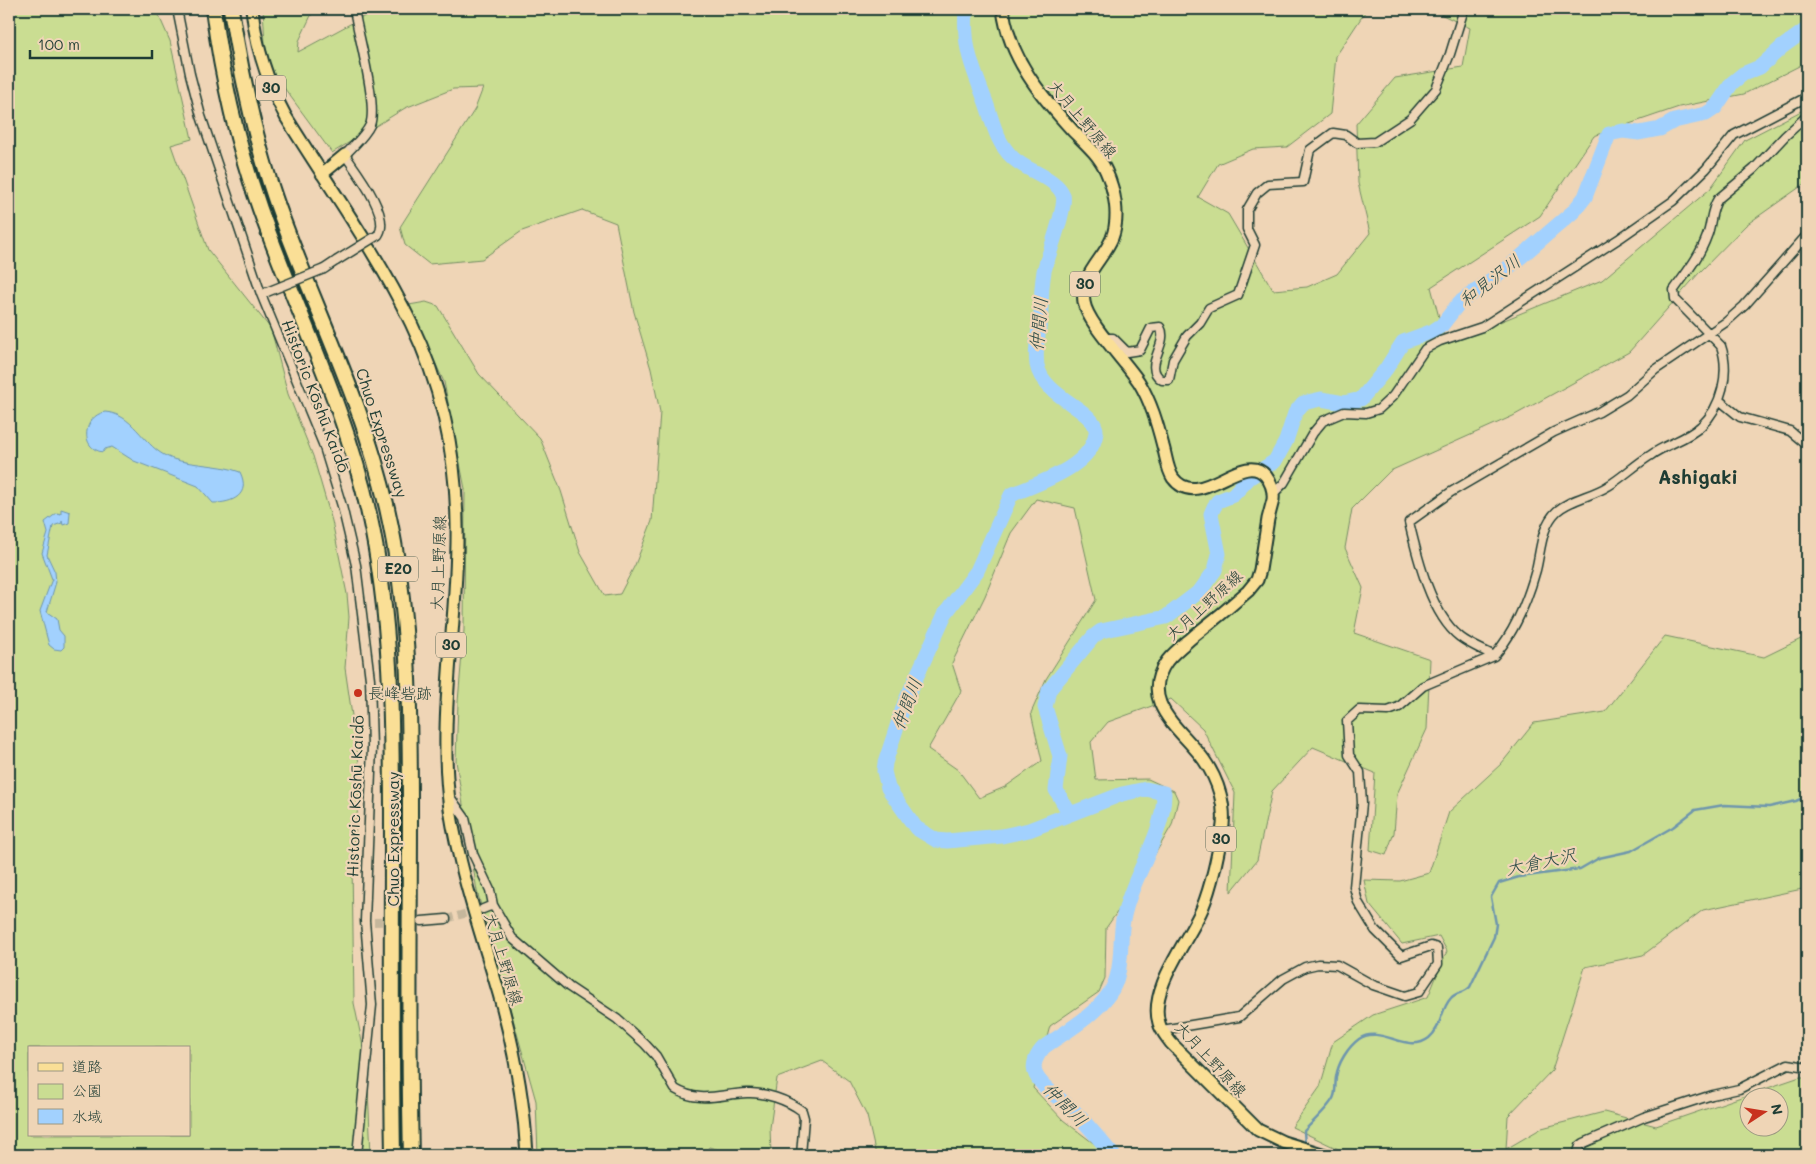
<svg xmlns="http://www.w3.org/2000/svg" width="1816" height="1164" font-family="Mali,'Klee One',sans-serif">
	<rect width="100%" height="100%" fill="#efd5b6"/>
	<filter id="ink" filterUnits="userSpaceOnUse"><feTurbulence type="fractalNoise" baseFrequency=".02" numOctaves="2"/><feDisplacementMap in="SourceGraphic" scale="10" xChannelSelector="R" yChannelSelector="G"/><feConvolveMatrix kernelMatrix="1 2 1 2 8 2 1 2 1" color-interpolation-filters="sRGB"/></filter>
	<g filter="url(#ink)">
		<path fill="#cadd92" stroke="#748d63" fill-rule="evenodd" d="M9 9H156L170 41 192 139 171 145 208 250 271 329 288 394 313 456 332 521 347 594 349 617 345 668 361 777 352 863 354 1003 367 1066 371 1155H9ZM29 1048H189V1135H29Z
			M263 9H314L299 41 298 52 378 9H424L435 12 473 9H1367L1336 56 1330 114 1287 147 1253 149 1218 164 1198 197 1228 214 1273 290 1307 287 1337 274 1370 233 1358 183 1356 124 1395 78 1463 67 1470 28 1430 9H1807V62L1744 94 1679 107 1594 136 1540 216 1431 287 1446 344 1602 280 1710 189 1745 140 1807 108V182L1746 225 1699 273 1629 352 1513 416 1390 471 1352 509 1345 548 1363 588 1354 633 1430 659 1427 729 1397 794 1394 833 1386 855 1370 850 1375 773 1313 747 1272 791 1257 860 1231 892 1235 793 1203 729 1171 699 1108 722 1091 742 1096 780 1148 779 1174 791 1178 800 1172 825 1143 875 1106 928 1105 978 1099 992 1050 1026 1033 1088 1063 1120 1109 1155H876L867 1116 849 1081 822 1061 777 1078 770 1128 771 1155H729V1153L709 1147 703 1155H538L536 1101 477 891 456 761 458 702 464 630 465 489 444 382 409 305 426 302 438 306 479 374 540 438 561 491 580 552 605 596 620 594 635 565 652 521 660 412 651 369 634 312 616 223 582 210 522 231 482 259 429 264 405 245 400 227 475 109 483 88 453 89 405 108 332 153 271 70 265 44ZM1036 499 1075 508 1096 600 1046 679 1031 713 1042 761 1005 787 979 798 958 770 928 749 961 691 952 663 985 596 1011 533Z
			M1665 636 1764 657 1807 636V888L1703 910 1643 955 1585 967 1552 1070 1508 1116 1506 1149 1542 1128 1604 1112 1656 1126 1800 1077H1807V1155H1344L1338 1149 1292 1127 1320 1087 1333 1042 1373 1015 1428 997 1447 951 1439 936 1402 944 1369 904 1364 880 1400 881 1429 873 1449 812 1501 764 1534 723 1605 712ZM1748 1096H1778V1126H1748Z"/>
		<path fill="#a2d1fe" stroke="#6e96ad" d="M105 412C133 414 142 443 164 455 182 466 218 463 240 472 251 495 233 503 213 503L198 486 134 461 112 447 105 449 103 452C79 449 83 416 105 412Z
			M61 509 70 512 69 523 63 525 62 521V523L53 526 47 555 55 572 56 582 47 612 57 619 59 630 64 636V647L61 650 54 649 49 645 40 611 52 579 42 553 48 533 45 522 57 513 61 514Z"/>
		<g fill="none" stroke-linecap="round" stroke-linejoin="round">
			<path stroke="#6e96ad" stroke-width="2.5" d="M1305 1145 1304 1131C1311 1123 1332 1105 1334 1096 1336 1091 1335 1083 1336 1077 1338 1063 1348 1047 1359 1039 1381 1024 1407 1055 1429 1038 1442 1027 1440 1010 1451 998 1456 992 1465 993 1470 987L1494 937 1496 924 1491 897 1499 883 1519 877 1580 869 1599 858 1631 851 1673 827 1695 810 1724 805 1769 807 1796 801 1807 796"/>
			<path stroke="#a2d1fe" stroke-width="15" d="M966 9C963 47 972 66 985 100 993 121 995 140 1012 157 1025 171 1056 177 1063 195 1067 207 1048 255 1044 271 1042 284 1041 299 1041 312 1040 331 1034 346 1037 365 1043 398 1099 411 1096 433 1092 467 1038 483 1011 495L977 571 945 614 905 702 885 763 884 771 888 788 916 828 936 840 947 841 1002 836 1029 830 1122 794 1146 789 1164 793C1164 838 1132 874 1123 920 1119 943 1124 974 1109 994 1094 1016 1065 1032 1044 1047 1037 1054 1031 1065 1036 1075 1043 1089 1061 1099 1072 1109 1087 1124 1100 1140 1113 1155
				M1070 814 1056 790 1060 756 1045 707 1049 690 1093 637 1101 631 1166 617 1200 591 1215 570 1219 554 1211 514 1214 507 1218 501 1233 495 1249 478 1275 461 1286 441 1295 413 1303 403 1321 399 1344 403 1361 399 1386 369 1403 342 1433 331 1442 325 1459 303 1509 267 1574 211 1585 197 1609 134 1623 131 1639 133 1660 129 1674 121 1706 114 1715 108 1732 83 1743 74 1760 67 1782 47 1807 29"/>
			<path stroke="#c5b79c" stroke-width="8" stroke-dasharray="8 4" stroke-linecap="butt" d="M446 919 478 910
				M374 922 422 921"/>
			<defs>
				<path id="minor" d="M177 9 190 74 201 116 261 294 323 444 342 506 356 565 370 679 372 747 365 921 372 1005 357 1155
					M354 9C358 34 378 105 370 125 365 136 353 146 345 155 356 171 392 217 378 235
					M324 269 336 261
					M1106 338H1113L1127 352 1140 350 1151 328 1160 327C1170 344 1141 366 1162 380H1169L1173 360 1187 336 1200 323 1209 308 1238 295 1255 245 1247 229V210L1257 193 1268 184 1303 182 1310 150 1333 133 1346 135 1357 143 1375 142 1410 119 1436 89 1450 54 1464 9
					M1719 400 1740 417 1790 431 1807 445
					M1274 493 1284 483 1313 433 1323 421 1344 412 1366 413 1379 409 1393 396 1425 349 1440 341 1482 327 1620 238 1673 201 1706 169 1734 135 1807 97
					M1494 656C1484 650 1470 645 1460 637 1431 615 1417 556 1409 522L1451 492 1554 432 1599 412 1627 395 1655 370 1726 322 1744 306 1807 235
					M450 797 465 818 473 854 490 890 493 905 512 938 569 987 617 1019 645 1044 656 1056 675 1089C700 1104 720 1094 747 1093 764 1092 788 1100 802 1111L804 1118 801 1155
					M483 909 493 905
					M422 921 446 919
					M1162 1030 1239 1017 1283 979 1305 967 1318 964 1337 965 1373 985 1405 996 1419 992 1438 964 1437 948 1431 946 1401 956 1375 930 1358 902 1354 887 1362 803 1360 772 1349 755 1347 721 1359 710 1388 711 1399 707 1423 686 1494 656C1514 633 1528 599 1536 570 1541 550 1541 526 1557 511 1570 499 1593 496 1608 486 1623 477 1636 464 1651 455 1666 444 1688 439 1701 426 1722 407 1730 372 1721 346L1675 299 1674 290C1686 273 1700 256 1707 236 1712 224 1710 211 1718 199L1754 169 1785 136 1807 116
					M1577 1155 1580 1146 1584 1143 1644 1117 1712 1095 1739 1089 1788 1064 1807 1067"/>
				<path id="primary" d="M252 9C256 48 267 82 286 117 328 185 376 251 411 323 441 385 456 455 457 524 459 619 437 714 450 809 460 873 481 932 499 994 514 1047 524 1100 527 1155
					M1003 9C1009 58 1041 96 1073 131 1085 143 1099 155 1106 171 1115 191 1120 217 1112 238 1103 260 1080 275 1084 302 1087 323 1126 362 1139 382 1151 402 1157 423 1163 446 1166 456 1167 469 1173 478 1199 513 1243 448 1266 476 1272 484 1274 491 1273 500L1268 519 1260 570 1257 580 1248 591C1231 606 1213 621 1195 635 1186 643 1175 651 1167 661 1137 703 1183 730 1204 760 1218 780 1227 807 1222 832 1217 858 1212 884 1202 909 1189 940 1148 989 1159 1023 1161 1031 1166 1036 1171 1043L1258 1130 1283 1142 1325 1155
					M322 174 345 155"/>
				<path id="motorway" d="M213 9C222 77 237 144 260 209 296 311 346 408 369 514 392 617 392 721 392 825 392 935 391 1045 393 1155
					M231 9C241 73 254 136 275 198 311 302 363 400 387 508 410 609 410 711 410 813 410 927 408 1041 411 1155"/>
			</defs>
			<use href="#minor" stroke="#1f3d34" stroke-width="11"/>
			<use href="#primary" stroke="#1f3d34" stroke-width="15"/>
			<use href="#motorway" stroke="#1f3d34" stroke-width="18"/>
			<use href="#minor" stroke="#efd5b6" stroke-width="8"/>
			<use href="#primary" stroke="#fadf96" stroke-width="11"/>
			<use href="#motorway" stroke="#fadf96" stroke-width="14"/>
			<defs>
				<path id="minor-bridge" d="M336 261 378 235
					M267 292 324 269"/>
			</defs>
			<use href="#minor-bridge" stroke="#1f3d34" stroke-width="11" stroke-linecap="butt"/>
			<use href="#minor-bridge" stroke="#efd5b6" stroke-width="8"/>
		</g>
	</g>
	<circle fill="#c8321e" stroke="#efd5b6" stroke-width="2" cx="358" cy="693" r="5"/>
	<g text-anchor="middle" stroke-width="4.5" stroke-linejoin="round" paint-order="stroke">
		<g fill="#efd5b6" stroke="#5d6b5b" stroke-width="1">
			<rect x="256" y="75.5" width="30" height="25" rx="4"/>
			<rect x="1070" y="271.5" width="30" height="25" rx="4"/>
			<rect x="378" y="556.5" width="40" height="25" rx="4"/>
			<rect x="436" y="632.5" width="30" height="25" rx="4"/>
			<rect x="1206" y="826.5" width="30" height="25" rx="4"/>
		</g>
		<g font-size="15" font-weight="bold" fill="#1f3d34">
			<text x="271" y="93">30</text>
			<text x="1085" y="289">30</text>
			<text x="398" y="574">E20</text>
			<text x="451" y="650">30</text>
			<text x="1221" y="844">30</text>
		</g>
		<g font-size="16" fill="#1f3d34" stroke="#efd5b6">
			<text transform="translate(1083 119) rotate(50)" y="6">大月上野原線</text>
			<text transform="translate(316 396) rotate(69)" y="6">Historic Kōshū Kaidō</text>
			<text transform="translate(382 433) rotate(72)" y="6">Chuo Expressway</text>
			<text transform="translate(438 563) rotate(-88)" y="6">大月上野原線</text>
			<text transform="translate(1204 605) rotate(-42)" y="6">大月上野原線</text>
			<text transform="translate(355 796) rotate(-88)" y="6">Historic Kōshū Kaidō</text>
			<text transform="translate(393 839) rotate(-90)" y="6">Chuo Expressway</text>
			<text transform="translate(504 959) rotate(73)" y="6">大月上野原線</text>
			<text transform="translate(1211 1059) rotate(47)" y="6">大月上野原線</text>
		</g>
		<g font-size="16" fill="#1f3d34" stroke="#efd5b6" text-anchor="start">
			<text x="368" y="699">長峰砦跡</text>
		</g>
		<g font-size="18" font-style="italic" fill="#2c4c48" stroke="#efd5b6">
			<text transform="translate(1490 281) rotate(-38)" y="6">和見沢川</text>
			<text transform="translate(1039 324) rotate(-85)" y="6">仲間川</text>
			<text transform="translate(907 704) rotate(-69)" y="6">仲間川</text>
			<text transform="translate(1541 862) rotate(-12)" y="6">大倉大沢</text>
			<text transform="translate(1065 1105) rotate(45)" y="6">仲間川</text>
		</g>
		<g font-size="19" font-weight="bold" fill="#1f3d34" stroke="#efd5b6">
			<text x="1698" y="484">Ashigaki</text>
		</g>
	</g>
	<rect width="1816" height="1164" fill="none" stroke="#efd5b6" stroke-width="30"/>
	<rect x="15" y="15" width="1786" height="1134" fill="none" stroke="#1f3d34" stroke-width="2" filter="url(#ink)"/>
	<rect x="28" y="1046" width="162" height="90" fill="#efd5b6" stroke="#9c9882"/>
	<rect x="38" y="1063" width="25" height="8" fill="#fadf96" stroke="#9c9882"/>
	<text x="72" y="1072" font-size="15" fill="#1f3d34">道路</text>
	<rect x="38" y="1084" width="25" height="15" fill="#cadd92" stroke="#9c9882"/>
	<text x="72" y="1096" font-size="15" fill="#1f3d34">公園</text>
	<rect x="38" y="1109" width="25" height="15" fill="#a2d1fe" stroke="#9c9882"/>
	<text x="72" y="1122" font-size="15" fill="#1f3d34">水域</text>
	<g transform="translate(1764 1112) rotate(78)"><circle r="24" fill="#efd5b6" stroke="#9c9882"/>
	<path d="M0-4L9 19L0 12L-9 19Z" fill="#c8321e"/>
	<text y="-8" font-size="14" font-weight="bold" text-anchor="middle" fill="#1f3d34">N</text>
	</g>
	<path d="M30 50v8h122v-8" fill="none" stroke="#1f3d34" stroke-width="2.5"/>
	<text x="38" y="50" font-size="15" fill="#1f3d34" stroke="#efd5b6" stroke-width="4" paint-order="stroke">100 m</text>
</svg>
